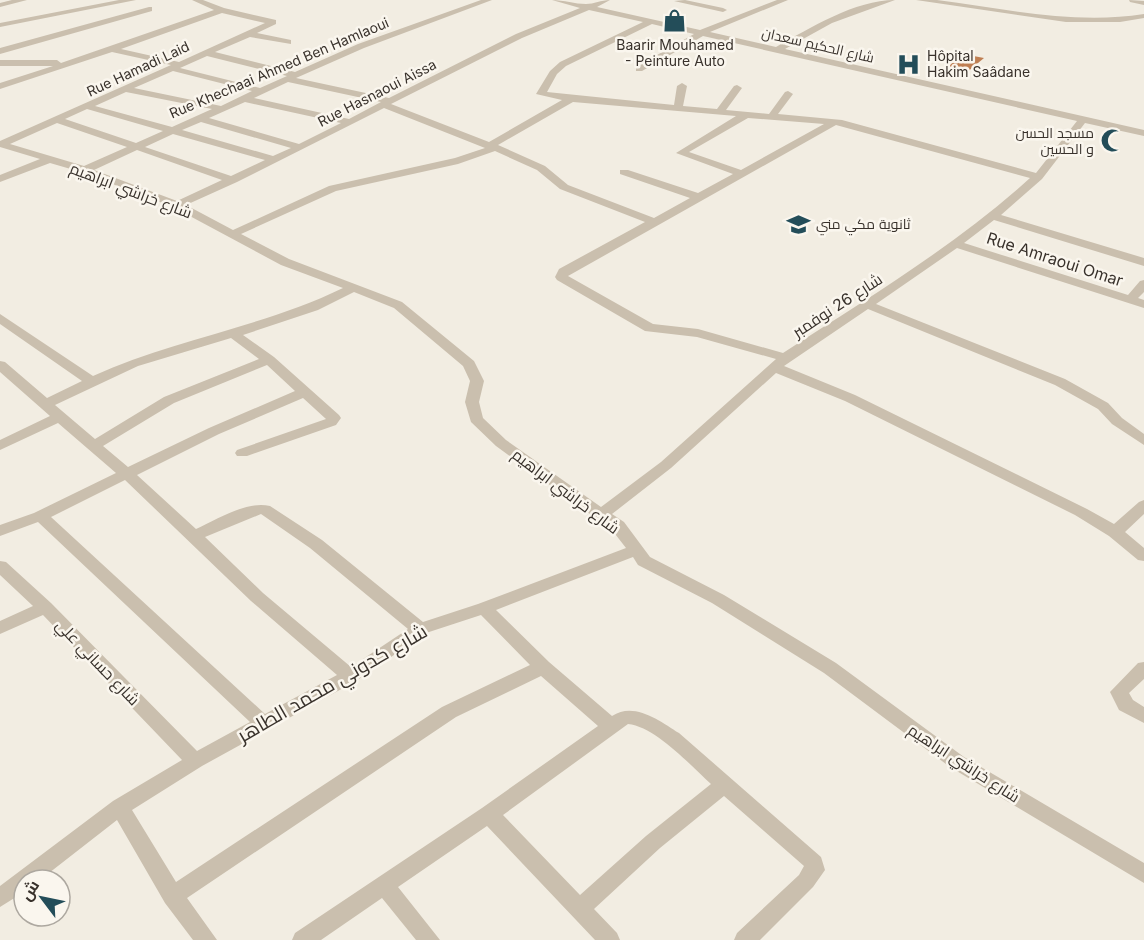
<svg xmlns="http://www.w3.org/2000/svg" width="1144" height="940" font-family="Inter,Cairo,sans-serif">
	<rect width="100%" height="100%" fill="#f2ede2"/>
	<path fill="#bf7f53" d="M963 54 984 58 966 73 945 69Z"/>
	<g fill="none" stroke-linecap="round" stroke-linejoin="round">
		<path fill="#cabfae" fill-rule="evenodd" d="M12 0H27L0 7V3Z
			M119 0H136L0 27V23Z
			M192 0H203L224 8 276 20V24L257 33 291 40V44L250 37 215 52 295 72 358 44 481 0H492L364 48 296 78 389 98 516 34 580 8 552 0C564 0 575 4 586 4 594 4 601 0 610 0L597 7 700 30 777 0H788L710 32 776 47C810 28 855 0 895 0L832 23 785 49 1144 130V136L1085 123 1042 179 1001 215 1144 258V266L994 220 964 243 1128 295 1140 281 1144 280V292L1138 298 1144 300V308L957 248 876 304 1065 379 1108 403 1122 418 1144 434V445L1112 424 1098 409 1055 385 868 309 784 366 855 395 1087 509 1114 524 1139 502 1144 500V514L1125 532 1144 548V561L1138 560 1109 536 1075 515 845 401 776 373 671 468 612 514 624 522 650 557 724 595 836 663 964 757 1144 863V883L950 767 824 673 712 603 638 565 633 557 496 610 549 662 612 716C634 701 660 721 679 733L821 857 825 870 813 887 760 940H734L737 933 799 875 804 866 724 796 660 848 594 909 617 933 620 940H595L487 826 398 887 440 940H416L382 898 321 940H292L295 933 482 808 598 726 541 676 456 717 187 898 217 940H193L165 903 117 820 40 880H24V892L0 907V886L113 801 182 760 43 615 0 634V621L33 606 0 575V561L6 562 51 603 197 751 250 722 38 522 0 536V525L34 513 116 473 58 423 0 450V440L50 416 0 372V361L5 362 47 398 82 381 0 324V314L93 376C174 339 263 327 343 288L281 265 173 207 81 172 50 163 0 182V175L40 159 0 147V141L171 65 112 52 0 89V83L53 66H0V60H57L61 63 214 10ZM589 10 643 22 560 62 550 71 536 94 562 100 489 142 391 104 522 38ZM222 13 265 23 179 62 121 49ZM652 24 694 34 636 67V71H642L703 36 1077 121 1036 173 842 120 778 114 793 94 788 91 785 92 769 114 726 110 742 88 737 85 734 86 717 109 683 106 687 86 682 83 677 86 674 105 547 92 557 74 566 66ZM207 56 287 76 260 88 180 68ZM173 71 252 91 221 106 134 88ZM288 82 381 102 349 119 254 98ZM126 92 212 109 172 127 95 106ZM245 102 341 123 299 144 209 118ZM573 102 736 116 676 153 733 174 698 193 628 170H620V174L690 198 654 218 568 185 545 166 498 145ZM384 108 485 148 455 158 329 186 233 230 186 205 237 182ZM87 109 163 131 136 143 65 119ZM748 118 824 124 741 170 689 152ZM201 122 291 148 273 156 182 130ZM57 123 127 147 84 166 10 144ZM836 125 1030 178C955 246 868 298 783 353L698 329 653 324 568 276ZM173 134 265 160 231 176 145 147ZM137 150 222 180 177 201 94 170ZM495 151 537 170 560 189 645 222 559 269 555 277 557 280 645 331 697 337 776 359 661 462 601 507 506 440 483 418 479 402 484 381 474 361 402 302 289 259 241 234 336 191 458 164ZM354 292 394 308 463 366 470 381 465 402 471 422 496 446 612 530 626 548 478 604 423 622 322 540 270 506C247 500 216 520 196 529L137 475 219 434 303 398 326 419 237 450 235 453 237 456H247L336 425 341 418 339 415 274 357 243 335 318 310ZM231 338 259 359 164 397 95 439 55 405 138 366ZM267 365 295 391 209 428 128 467 103 446 174 403ZM125 480 251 601 337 675 265 714 51 517ZM261 514 310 548 408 629 351 667 263 593 205 537ZM481 615 530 665 442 707 176 882 132 810 202 766 356 681 426 633ZM628 724C656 727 690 765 711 784L646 836 580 895 503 815Z
			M685 0 723 8 727 10 723 12 674 1Z
			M916 0H937C1006 9 1075 25 1144 14V18L1120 22H1066Z
			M1129 0 1144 1V5L1130 2Z
			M149 7H152V11L0 54V48Z
			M1144 662V679L1129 693 1133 700 1144 707V723L1119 710 1110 692 1138 663Z"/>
	</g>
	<defs>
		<symbol id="shop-bare" viewBox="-9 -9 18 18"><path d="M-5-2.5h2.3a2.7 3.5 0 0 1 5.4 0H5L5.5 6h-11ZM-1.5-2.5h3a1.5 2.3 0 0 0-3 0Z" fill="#234d59" stroke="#faf6ee" stroke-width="2.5" paint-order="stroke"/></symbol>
		<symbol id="hospital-bare" viewBox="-9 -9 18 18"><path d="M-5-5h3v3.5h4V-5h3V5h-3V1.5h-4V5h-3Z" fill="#234d59" stroke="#faf6ee" stroke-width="2.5" paint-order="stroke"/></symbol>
		<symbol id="mosque-bare" viewBox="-9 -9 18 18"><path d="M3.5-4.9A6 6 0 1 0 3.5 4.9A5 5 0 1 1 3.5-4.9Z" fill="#234d59" stroke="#faf6ee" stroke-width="2.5" paint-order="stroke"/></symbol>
		<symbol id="school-bare" viewBox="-9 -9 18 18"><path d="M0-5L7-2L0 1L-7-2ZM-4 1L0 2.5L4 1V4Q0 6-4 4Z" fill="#234d59" stroke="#faf6ee" stroke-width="2.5" paint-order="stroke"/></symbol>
	</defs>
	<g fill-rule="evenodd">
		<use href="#shop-bare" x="658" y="4" width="33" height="33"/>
		<use href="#hospital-bare" x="892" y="48" width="33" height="33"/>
		<use href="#mosque-bare" x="1096" y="124" width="33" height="33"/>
		<use href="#school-bare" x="782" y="208" width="33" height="33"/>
	</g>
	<g text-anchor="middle" stroke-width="5" stroke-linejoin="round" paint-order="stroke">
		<g font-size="14" fill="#39322c" stroke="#faf6ee" text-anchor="start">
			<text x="675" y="50" text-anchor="middle">Baarir Mouhamed<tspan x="675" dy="16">- Peinture Auto</tspan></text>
			<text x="927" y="61">Hôpital<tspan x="927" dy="16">Hakim Saâdane</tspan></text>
			<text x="1094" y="138" text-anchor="end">مسجد الحسن<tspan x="1094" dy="16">و الحسين</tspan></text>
			<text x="816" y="229">ثانوية مكي مني</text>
		</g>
		<g font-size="14" fill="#39322c" stroke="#faf6ee">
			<text transform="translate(818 45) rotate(13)" y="5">شارع الحكيم سعدان</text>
			<text transform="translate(279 68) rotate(-23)" y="5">Rue Khechaai Ahmed Ben Hamlaoui</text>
			<text transform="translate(138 69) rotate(-25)" y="5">Rue Hamadi Laid</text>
			<text transform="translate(377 93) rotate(-27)" y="5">Rue Hasnaoui Aissa</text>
		</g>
		<g font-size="16" fill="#39322c" stroke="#faf6ee">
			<text transform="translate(131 190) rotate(21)" y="6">شارع خراشي ابراهيم</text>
			<text transform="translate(1055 259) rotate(18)" y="6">Rue Amraoui Omar</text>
			<text transform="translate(837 305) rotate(-33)" y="6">شارع 26 نوفمبر</text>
			<text transform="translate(566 491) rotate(37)" y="6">شارع خراشي ابراهيم</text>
			<text transform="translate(98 662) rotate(46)" y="6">شارع حساني علي</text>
			<text transform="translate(964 763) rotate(33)" y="6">شارع خراشي ابراهيم</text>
		</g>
		<g font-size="20" fill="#39322c" stroke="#faf6ee">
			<text transform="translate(332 683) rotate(-30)" y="7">شارع كدوني محمد الطاهر</text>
		</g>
	</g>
	<g transform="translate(42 898) rotate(302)"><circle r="28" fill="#faf6ee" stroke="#ada8a0" stroke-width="1.5"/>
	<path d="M0-4.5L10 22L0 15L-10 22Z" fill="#234d59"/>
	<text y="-9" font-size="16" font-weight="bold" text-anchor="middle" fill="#39322c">ش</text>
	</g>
</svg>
